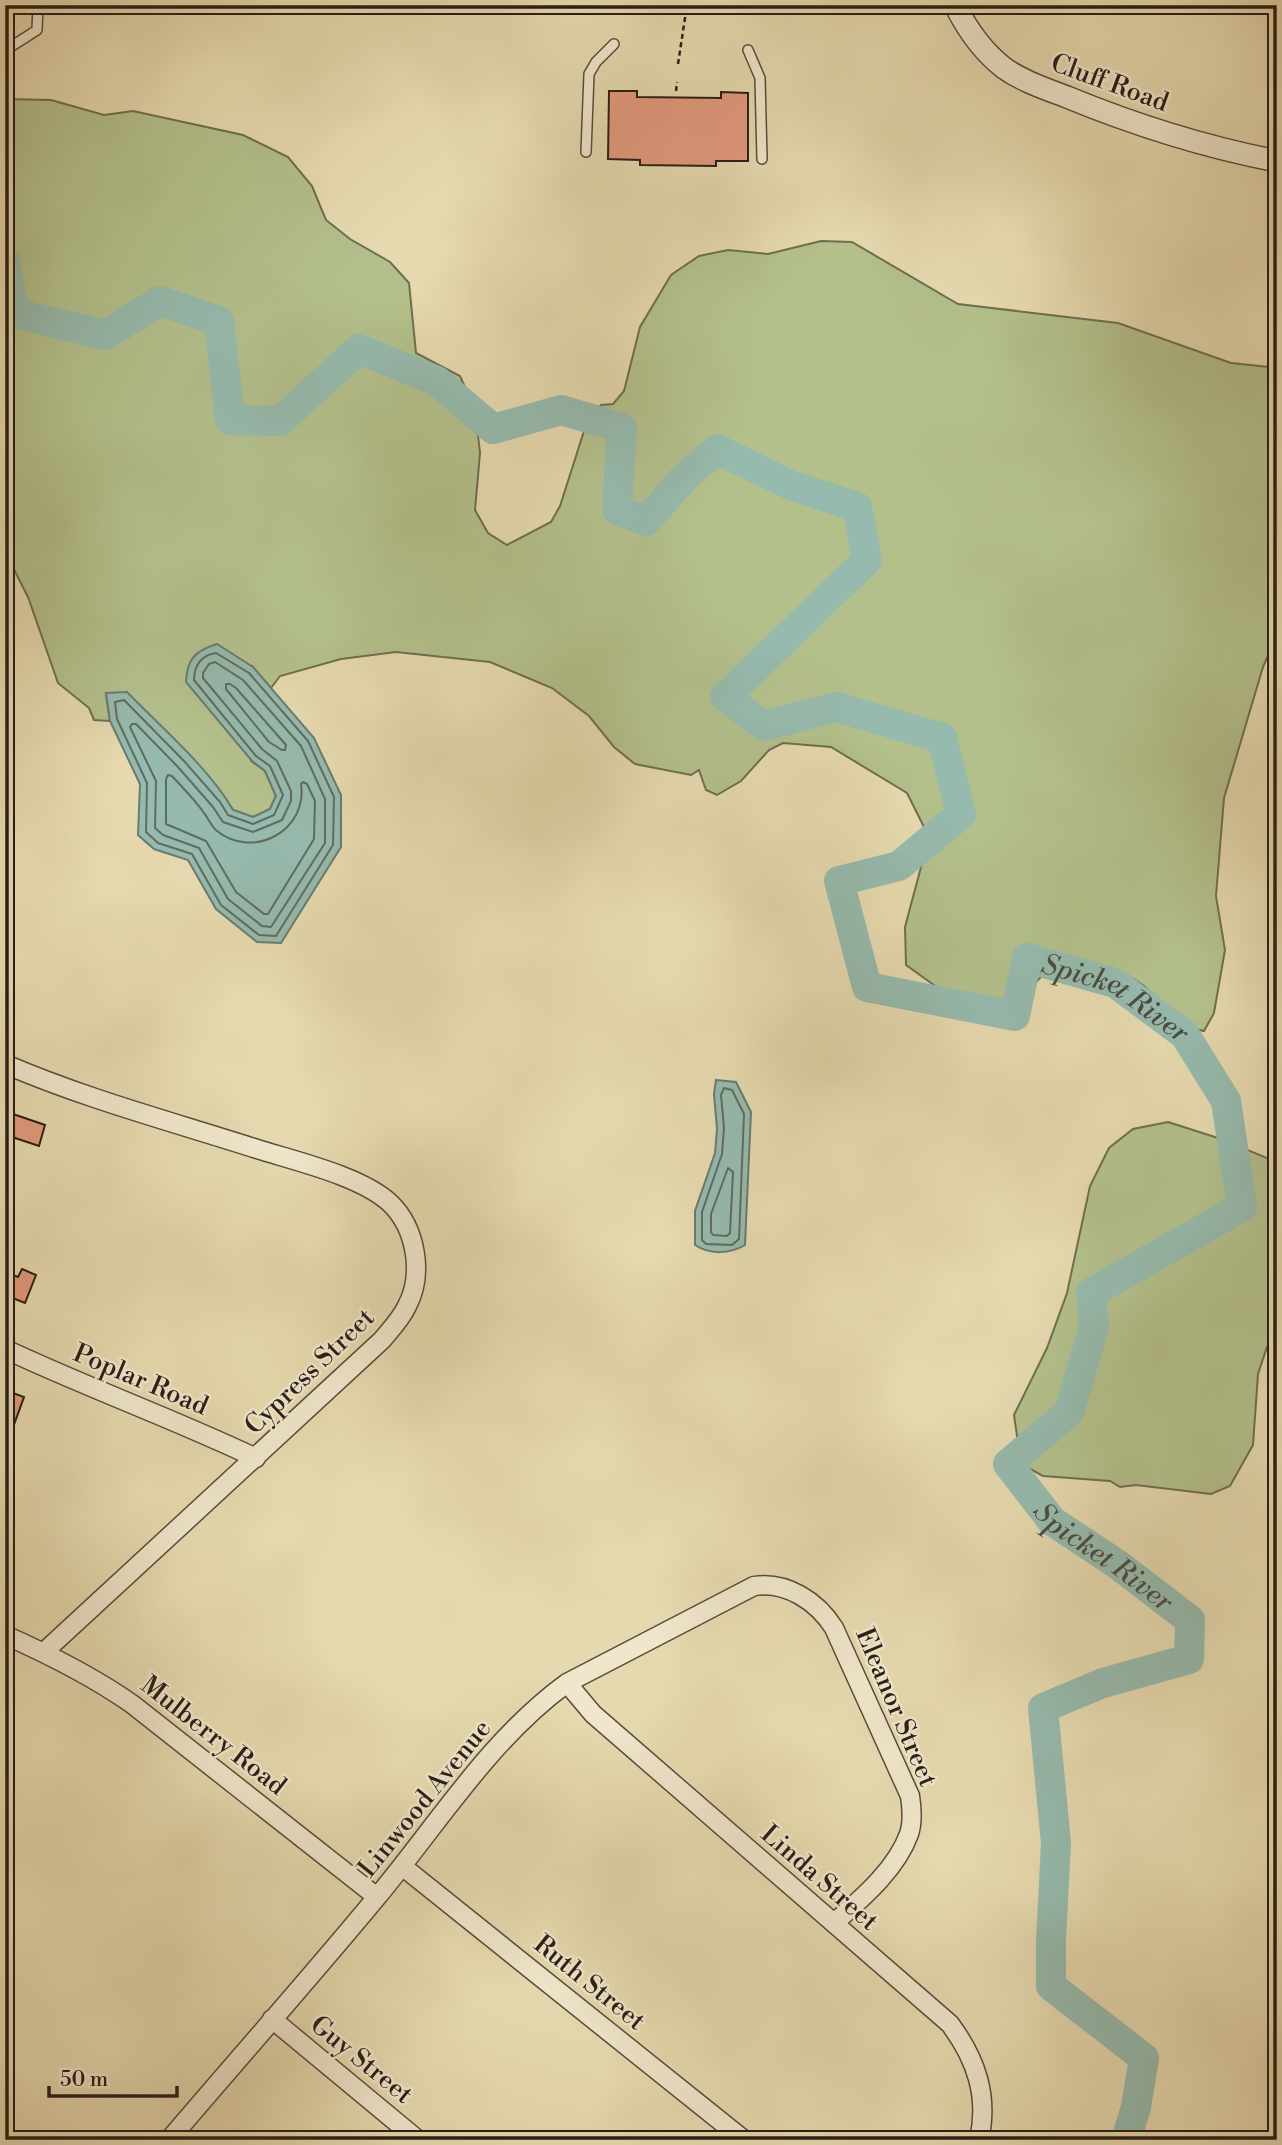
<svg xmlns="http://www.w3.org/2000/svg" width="1282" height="2145" font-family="'Libre Bodoni',serif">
	<rect width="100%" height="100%" fill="#e6d9af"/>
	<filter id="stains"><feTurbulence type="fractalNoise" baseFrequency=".00286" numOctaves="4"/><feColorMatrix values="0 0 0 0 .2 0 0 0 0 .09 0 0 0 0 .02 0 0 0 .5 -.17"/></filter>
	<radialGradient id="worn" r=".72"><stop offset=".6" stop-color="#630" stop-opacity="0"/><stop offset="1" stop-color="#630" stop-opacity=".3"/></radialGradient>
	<path fill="#b3c08c" stroke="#6e6e51" stroke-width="2" d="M5 99 51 100 104 115 133 111 243 135 288 157 312 186 326 220 350 239 390 262 409 283 416 353 460 376 475 409 480 453 475 510 488 533 507 545 551 522 560 506 585 428 601 405 613 404 624 391 640 327 671 275 699 256 728 250 768 254 821 241 852 242 958 304 1118 323 1231 363 1269 367 1277 371V635L1263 667 1224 798 1216 896 1225 950 1214 1013 1204 1031 1186 1027 1144 986 1121 971 1063 964 1046 972 1001 1017 977 1016 906 965 905 927 929 837 907 793 831 747 783 743 769 750 741 781 717 795 706 790 699 770 691 775 635 764 614 747 589 716 552 688 490 662 396 652 341 659 280 676 271 688 253 667 251 761 265 771 276 796 270 809 253 817 233 810C204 760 152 728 106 694L110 721 94 720 89 708 58 683 28 597 5 552Z
		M1168 1122 1218 1138 1277 1162V1340L1267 1347 1258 1374 1253 1445 1230 1486 1211 1494 1136 1485 1120 1487 1110 1481 1043 1476 1021 1464 1014 1415 1047 1348 1067 1293 1090 1186 1109 1148 1133 1129Z"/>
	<path fill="#96baad" stroke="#6a7b71" stroke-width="2" d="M217 644 253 667 314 738 341 795V847L281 943 257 942 216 909 188 860 154 849 138 835 140 784 110 721 106 693 127 692C162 728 208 767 233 810L253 817 270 809 276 796 265 771 252 761 186 682C187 659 195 651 217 644Z
		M716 1080 736 1082 751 1112 745 1245C730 1254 710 1255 695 1245V1211L715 1153 717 1129 714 1094Z"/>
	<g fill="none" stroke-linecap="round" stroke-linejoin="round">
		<path stroke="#5f6c62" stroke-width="2" d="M216 653 249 673 308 741 334 797 333 845 276 936 259 935 221 905 192 854 158 843 146 832 147 783 117 719 115 702 124 700 184 761 220 802 228 815 253 824 274 815 283 795 270 766 256 756 194 680C194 665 202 655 216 653Z
			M215 662 243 680 301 746 325 799V843L271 927 262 926 228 899 199 848 163 835 155 828 156 781 130 727 132 724H136L178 767 213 807 223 822 253 832 282 820 291 801V791L277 761 262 749 203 678V673L209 664Z
			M226 684H230L236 688 286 745 285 750H282L269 742 226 689Z
			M168 775 172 776C183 788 195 800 204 813 209 819 211 826 217 831 253 860 308 831 301 784L303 782 307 784 315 801 314 839 268 914H264L236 892 206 841 166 824V779Z
			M724 1088 732 1090 744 1114 739 1239 732 1245 706 1244 702 1240V1212L722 1154 724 1128 721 1095Z
			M728 1168 733 1172 730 1233 727 1236 713 1235 711 1232V1214Z"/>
		<path stroke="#96baad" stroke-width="30" id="s1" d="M5 261 14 313 105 335 160 301 219 321 230 420 280 421 359 349 437 381 493 429 561 410 622 428 617 510 646 521 686 476 717 449 790 485 857 507 867 560 725 697 764 726 836 707 942 738 961 814 899 866 839 881 867 987 1015 1016 1027 958 1115 983 1185 1035 1226 1101 1242 1207 1091 1293 1094 1327 1069 1412 1008 1464 1052 1521 1117 1564 1190 1620 1189 1659 1103 1683 1043 1708 1056 1843 1051 1940V1986L1144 2058 1136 2107 1126 2140"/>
	</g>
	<path fill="#e2997c" stroke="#281d16" stroke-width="2" d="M609 91H637V97L721 98V92L748 93V161H716V166L640 165V160L608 159Z
		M13 1114 45 1125 39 1146 6 1135Z
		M22 1269 36 1275 25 1303 5 1295V1272L18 1277Z
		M5 1390 24 1397 7 1444H5Z"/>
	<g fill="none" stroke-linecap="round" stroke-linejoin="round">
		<defs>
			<path id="service" d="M5 46H12L37 30 38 5
				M748 50 760 78 762 159
				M586 152 589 74 596 62 614 44"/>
			<path id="minor" d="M5 1064C86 1099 173 1122 257 1149 295 1161 361 1176 390 1203 416 1228 424 1274 407 1306 401 1319 391 1329 382 1340L44 1652
				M5 1349C88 1388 174 1419 256 1458
				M5 1635C50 1655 92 1676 132 1704L377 1897
				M567 1683 593 1714 950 2024C976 2059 989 2096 979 2140
				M402 1866 744 2140
				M272 2019 418 2140
				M169 2140C238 2059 309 1979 377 1897 438 1824 490 1739 567 1683L754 1586C786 1581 817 1601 834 1628L910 1796C912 1809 913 1822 909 1834 896 1870 861 1899 834 1923"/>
			<path id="tertiary" d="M955 5C967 29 982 51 1004 68 1022 81 1046 89 1067 97 1135 125 1205 147 1277 161"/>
		</defs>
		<use href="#service" stroke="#584c3c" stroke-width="12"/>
		<use href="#minor" stroke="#584c3c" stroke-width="21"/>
		<use href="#tertiary" stroke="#584c3c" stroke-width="24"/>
		<path stroke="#281d16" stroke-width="2.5" stroke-dasharray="5 3.5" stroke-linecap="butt" d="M678 64 687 5
			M676 91 677 82"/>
		<use href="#service" stroke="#efe6cb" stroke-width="9"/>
		<use href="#minor" stroke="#efe6cb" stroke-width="18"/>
		<use href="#tertiary" stroke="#efe6cb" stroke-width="21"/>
	</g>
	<g text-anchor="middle" stroke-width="5" stroke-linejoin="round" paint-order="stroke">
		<g font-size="26" fill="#281d16" stroke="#efe6cb">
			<text transform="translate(1110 82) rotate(20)" y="9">Cluff Road</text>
			<text transform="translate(309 1371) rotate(-44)" y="9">Cypress Street</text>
			<text transform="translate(141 1379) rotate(23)" y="9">Poplar Road</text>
			<text transform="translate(897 1707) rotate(67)" y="9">Eleanor Street</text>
			<text transform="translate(214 1735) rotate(38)" y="9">Mulberry Road</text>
			<text transform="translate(424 1798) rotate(-51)" y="9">Linwood Avenue</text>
			<text transform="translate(820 1877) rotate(41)" y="9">Linda Street</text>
			<text transform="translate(590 1982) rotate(39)" y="9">Ruth Street</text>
			<text transform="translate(362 2059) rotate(39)" y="9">Guy Street</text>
		</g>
		<g font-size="28" font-style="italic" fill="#494c43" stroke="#efe6cb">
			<text dy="10" stroke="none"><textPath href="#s1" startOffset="2312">Spicket River</textPath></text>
			<text dy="10" stroke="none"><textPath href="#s1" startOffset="3089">Spicket River</textPath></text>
		</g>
	</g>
	<rect width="1282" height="2145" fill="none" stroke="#e6d9af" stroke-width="28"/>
	<rect x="7" y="7" width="1268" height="2131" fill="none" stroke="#281d16" stroke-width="3.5"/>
	<rect x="14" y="14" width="1254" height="2117" fill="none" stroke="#281d16" stroke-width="2"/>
	<path d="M49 2086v10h128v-10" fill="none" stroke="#281d16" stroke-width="3.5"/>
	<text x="60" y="2086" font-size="21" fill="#281d16" stroke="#efe6cb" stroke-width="5" paint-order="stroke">50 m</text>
	<rect width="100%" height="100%" filter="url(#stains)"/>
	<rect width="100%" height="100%" fill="url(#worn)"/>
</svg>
